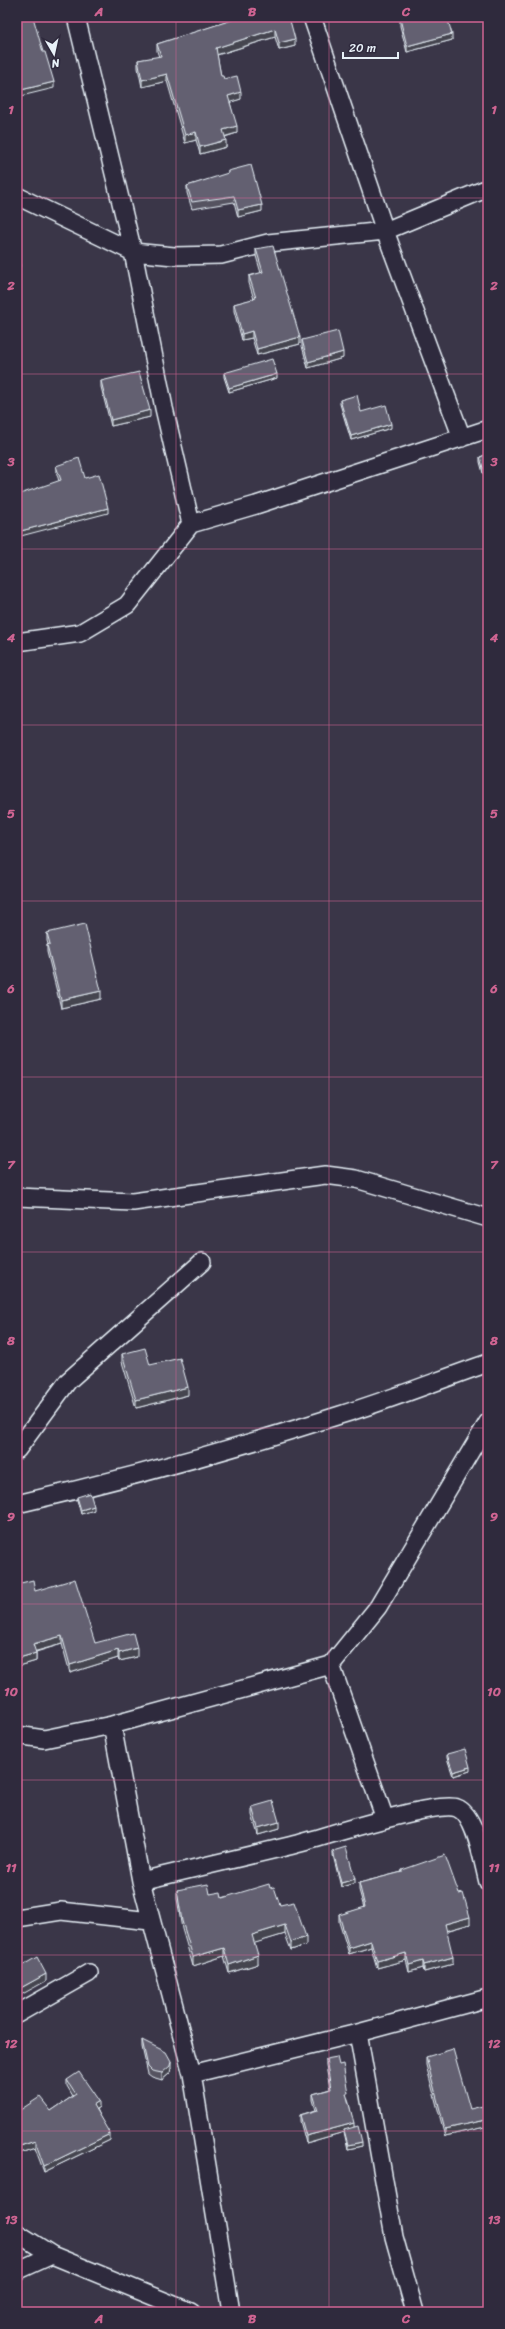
<svg xmlns="http://www.w3.org/2000/svg" width="505" height="2329" font-family="Sriracha,sans-serif">
	<rect width="100%" height="100%" fill="#3a3648"/>
	<filter id="ink" filterUnits="userSpaceOnUse"><feTurbulence type="fractalNoise" baseFrequency=".025" numOctaves="2"/><feDisplacementMap in="SourceGraphic" scale="8" xChannelSelector="R" yChannelSelector="G"/><feConvolveMatrix kernelMatrix="1 2 1 2 8 2 1 2 1" color-interpolation-filters="sRGB"/></filter>
	<g filter="url(#ink)">
		<g fill="none" stroke-linecap="round" stroke-linejoin="round">
			<defs>
				<path id="street" d="M76 17 133 252 164 408 191 524
					M312 17 385 231 462 438
					M17 196 133 252 174 256 221 255 268 243 385 231 488 188
					M17 642 80 633 127 605 191 524 256 505 488 429
					M17 1197 133 1202 325 1175 356 1179 488 1218
					M17 1450 68 1381 202 1262
					M17 1504C126 1479 234 1449 340 1415 390 1400 439 1380 488 1363
					M331 1665 385 1819
					M112 1725 141 1881 192 2074
					M17 1735 44 1739 112 1725 331 1665 378 1607 488 1422
					M141 1881C190 1869 240 1858 289 1846 318 1839 436 1800 457 1808 476 1815 483 1864 488 1882
					M17 1918 61 1911 150 1921
					M17 2014 89 1973
					M358 2033 394 2237 415 2312
					M17 2233 52 2255 191 2312
					M17 2271 52 2255
					M231 2312 192 2074 358 2033 488 1998"/>
			</defs>
			<use href="#street" stroke="#e8f1f8" stroke-width="20"/>
			<use href="#street" stroke="#2f2a3d" stroke-width="17"/>
		</g>
		<path fill="#555361" stroke="#e8f1f8" d="M236 17H289L295 46 279 50 275 37 217 55 221 76 241 99 230 102 237 133 225 137 226 147 200 154 196 140 185 143 167 81 142 87 138 68V60L159 57 157 51V44L236 19Z
			M408 17H447L452 40 407 52 400 26V19Z
			M228 171 262 211 238 217 234 202 192 209 187 193V186L228 174Z
			M256 249 300 344 257 355 252 338 242 340 234 311V304L254 299 249 283V276L261 273 256 256Z
			M302 340 343 358 308 368 302 346Z
			M224 373 277 378 229 392 224 377Z
			M101 381 150 417 111 426 101 387Z
			M340 400 361 412 391 428 351 440 340 404Z
			M488 454V472L483 473 480 462V457Z
			M56 466 85 478 108 513 59 481 56 471Z
			M47 933 101 999 61 1008 47 952V945L48 944 47 941Z
			M122 1354 150 1365 188 1395 136 1408 122 1362Z
			M77 1497 94 1510 81 1514 77 1500Z
			M17 1584 35 1591 95 1643 137 1657 119 1661 118 1658 70 1673 62 1644 36 1652V1661L19 1666 17 1660Z
			M447 1754 470 1771 453 1776 447 1758Z
			M252 1807 279 1829 258 1835 252 1815Z
			M333 1851 355 1883 341 1887 333 1855Z
			M402 1870 459 1894 470 1924 446 1931 453 1964 424 1972 423 1968 409 1972 406 1960 377 1968 371 1947 349 1954 339 1922V1915L364 1908 359 1890V1883L402 1872Z
			M270 1888 280 1905 306 1945 291 1950 285 1934 254 1943 258 1964 229 1973 224 1956 193 1966 182 1929 177 1899V1890L210 1894 222 1898Z
			M142 2040 171 2068 170 2073 162 2080 152 2077 148 2074 142 2047Z
			M426 2057 470 2109 485 2127 445 2136 426 2065Z
			M326 2059 348 2099 354 2127 362 2146 348 2149 344 2132 306 2143 300 2121V2115L316 2110 313 2100V2094L330 2089 326 2066Z
			M67 2080 99 2107 96 2109 110 2140 44 2172 35 2148 17 2154V2112L51 2111 73 2096 67 2086Z"/>
		<path fill="#45444f" stroke="#e8f1f8" d="M174 17H185L174 20Z
			M275 29V37L216 55V48Z
			M452 34V40L407 52V46Z
			M295 39V46L279 50V43Z
			M167 74V81L142 87V80Z
			M54 82V88L17 97V91Z
			M241 92V99L228 103V96Z
			M237 126V133L223 137V130Z
			M196 132V140L185 143V135Z
			M226 140V147L200 154V147Z
			M262 205V211L238 217V210Z
			M20 257V267L17 268V258Z
			M252 331V338L242 340V334Z
			M300 337V344L257 355V349Z
			M343 352V358L308 368V362Z
			M277 374V378L229 392V388Z
			M21 403V411L17 412V404Z
			M150 410V417L111 426V420Z
			M391 424V428L351 440V436Z
			M488 467V472L483 473V468Z
			M108 508V513L17 537V532Z
			M101 991V999L61 1008V1000Z
			M188 1387V1395L136 1408V1400Z
			M94 1506V1510L81 1514V1510Z
			M62 1636V1644L33 1652V1644Z
			M137 1648V1657L119 1661V1653Z
			M118 1650V1658L70 1673V1665Z
			M36 1653V1661L19 1666V1658Z
			M470 1767V1771L453 1776V1772Z
			M279 1822V1829L258 1835V1828Z
			M355 1879V1883L341 1887V1883Z
			M470 1917V1924L445 1931V1924Z
			M285 1925V1934L252 1944V1935Z
			M306 1937V1945L291 1950V1942Z
			M371 1941V1947L349 1954V1948Z
			M224 1948V1956L193 1966V1957Z
			M406 1953V1960L377 1968V1961Z
			M258 1955V1964L229 1973V1965Z
			M453 1957V1964L424 1972V1965Z
			M423 1961V1968L409 1972V1965Z
			M46 1974V1981L17 1997V1990Z
			M171 2061V2068L170 2073 162 2080V2073Z
			M99 2101V2107L93 2111V2105Z
			M485 2120V2127L445 2136V2129Z
			M354 2123V2130H344V2132L306 2143V2136Z
			M110 2134V2140L44 2172V2166Z
			M35 2141V2148L17 2154V2147Z
			M362 2142V2146L348 2149V2145Z"/>
		<path fill="#636171" stroke="#e8f1f8" d="M17 17H33L43 52H45L54 82 17 91Z
			M238 17H289L295 39 279 43 275 29 216 48 221 76H223L224 79 237 76 241 92 228 96 237 126 223 130 226 140 200 147 196 132 185 135 167 74 142 80 138 60 161 56 157 44 238 18Z
			M410 17H447L452 34 407 46 400 19Z
			M251 165 262 205 238 210 234 196 192 202 187 186 228 173V171Z
			M273 246 300 337 257 349 252 331 242 334 234 304 256 298 249 276 263 272 256 249Z
			M17 250 20 257 17 258Z
			M338 331 343 352 308 362 302 340Z
			M272 359 277 374 229 388 224 373Z
			M139 372 150 410 111 420 101 381Z
			M17 390 21 403 17 404Z
			M357 395 361 412 386 405 391 424 351 436 340 400Z
			M488 454V467L483 468 480 457Z
			M79 458 85 478 99 474 108 508 17 532V495L61 480 56 466Z
			M85 924 101 991 61 1000 47 945 50 944 47 933Z
			M145 1348 150 1365 180 1358 188 1387 136 1400 122 1354Z
			M90 1493 94 1506 81 1510 77 1497Z
			M75 1579 95 1643 133 1633 137 1648 119 1653 118 1650 70 1665 62 1636 33 1644 36 1653 19 1658 17 1652V1584L33 1580 35 1591Z
			M465 1749 470 1767 453 1772 447 1754Z
			M273 1801 279 1822 258 1828 252 1807Z
			M346 1847 355 1879 341 1883 333 1851Z
			M445 1855 459 1894 463 1893 470 1917 445 1924 453 1957 424 1965 423 1961 409 1965 406 1953 377 1961 371 1941 349 1948 339 1915 365 1907 359 1883 402 1872V1870Z
			M208 1884 210 1894 221 1892 222 1898 269 1884 270 1888 274 1887 280 1905 294 1902 306 1937 291 1942 285 1925 252 1935 258 1955 229 1965 224 1948 193 1957 182 1921 177 1890Z
			M17 1952H18L23 1965 37 1957 46 1974 17 1990Z
			M142 2040 166 2052 171 2061 170 2066 162 2073 152 2071 148 2067Z
			M453 2049 470 2109 483 2106 485 2120 445 2129 426 2057Z
			M337 2057 339 2065 343 2064 348 2093H346L354 2123 306 2136 300 2115 318 2110 313 2094 331 2089 326 2059Z
			M79 2072 99 2101 93 2105 110 2134 44 2166 35 2141 17 2147V2112L40 2097 51 2111 76 2094 67 2080Z
			M358 2126 362 2142 348 2145 344 2130Z"/>
	</g>
	<path fill="none" stroke="#cf6492" stroke-width="1" stroke-opacity="0.55" d="M176 17V2312M329 17V2312M17 198H488M17 374H488M17 549H488M17 725H488M17 901H488M17 1077H488M17 1252H488M17 1428H488M17 1604H488M17 1780H488M17 1955H488M17 2131H488"/>
	<rect width="505" height="2329" fill="none" stroke="#2f2a3d" stroke-width="44"/>
	<g transform="translate(54 54) rotate(171)" stroke="#2f2a3d" stroke-width="3" paint-order="stroke">
	<path d="M0-3L7 15L0 10L-7 15Z" fill="#e8f1f8"/>
	<text y="-6" font-size="11" font-weight="bold" text-anchor="middle" fill="#e8f1f8">N</text>
	</g>
	<path d="M343 52v6h55v-6" fill="none" stroke="#e8f1f8" stroke-width="2"/>
	<text x="349" y="52" font-size="12" fill="#e8f1f8" stroke="#2f2a3d" stroke-width="3" paint-order="stroke">20 m</text>
	<rect x="22" y="22" width="461" height="2285" fill="none" stroke="#cf6492" stroke-width="1.5"/>
	<g font-size="13" text-anchor="middle" font-weight="bold" fill="#cf6492">
		<text x="99" y="16">A</text>
		<text x="252" y="16">B</text>
		<text x="406" y="16">C</text>
		<text x="11" y="114">1</text>
		<text x="494" y="114">1</text>
		<text x="11" y="290">2</text>
		<text x="494" y="290">2</text>
		<text x="11" y="466">3</text>
		<text x="494" y="466">3</text>
		<text x="11" y="642">4</text>
		<text x="494" y="642">4</text>
		<text x="11" y="818">5</text>
		<text x="494" y="818">5</text>
		<text x="11" y="993">6</text>
		<text x="494" y="993">6</text>
		<text x="11" y="1169">7</text>
		<text x="494" y="1169">7</text>
		<text x="11" y="1345">8</text>
		<text x="494" y="1345">8</text>
		<text x="11" y="1521">9</text>
		<text x="494" y="1521">9</text>
		<text x="11" y="1696">10</text>
		<text x="494" y="1696">10</text>
		<text x="11" y="1872">11</text>
		<text x="494" y="1872">11</text>
		<text x="11" y="2048">12</text>
		<text x="494" y="2048">12</text>
		<text x="11" y="2224">13</text>
		<text x="494" y="2224">13</text>
		<text x="99" y="2323">A</text>
		<text x="252" y="2323">B</text>
		<text x="406" y="2323">C</text>
	</g>
</svg>
